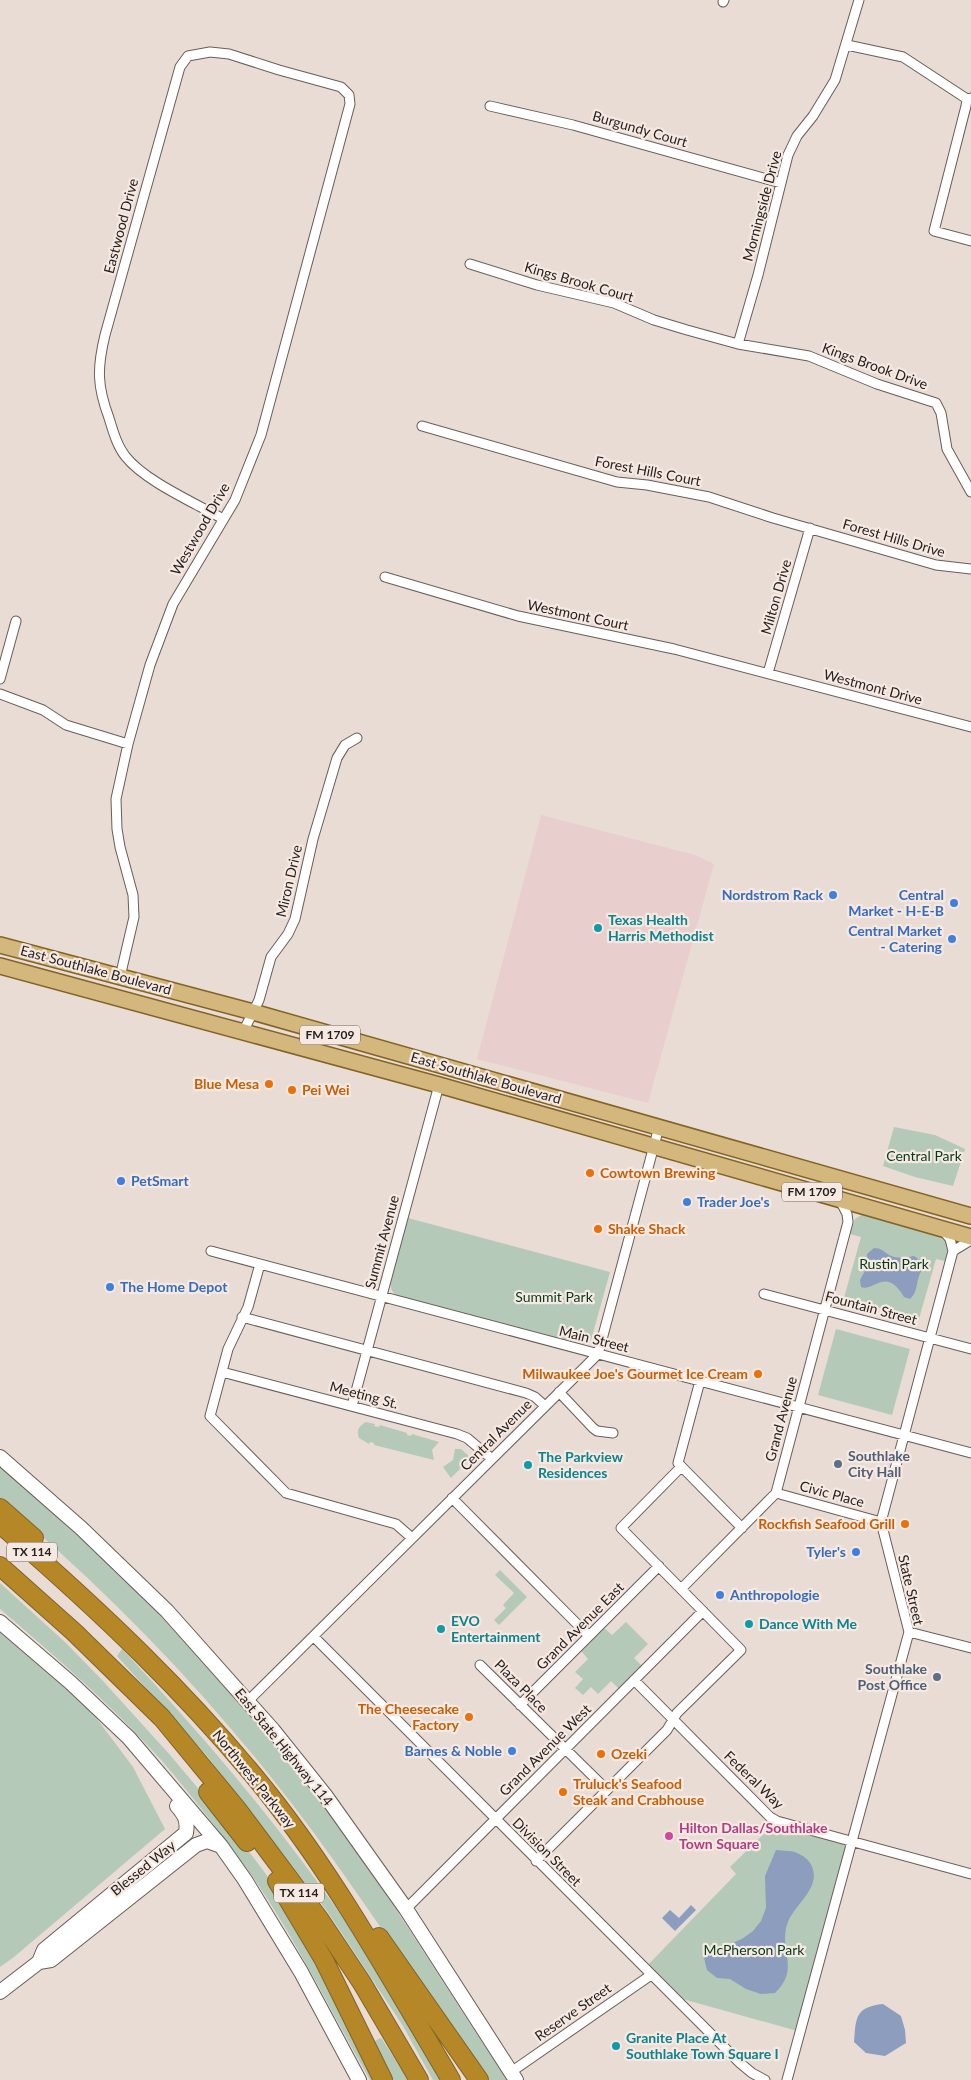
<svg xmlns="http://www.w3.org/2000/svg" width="971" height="2080" font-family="Lato,sans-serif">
	<rect width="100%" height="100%" fill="#e9dcd5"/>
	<path fill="#e8cecc" d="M541 815 695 855 714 864 648 1103 477 1059Z"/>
	<path fill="#b4c9b8" d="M894 1127 935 1135 965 1149 953 1186 915 1177 883 1166Z
		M863 1214 937 1234C948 1241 949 1249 945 1261L936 1259 919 1319 844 1298 861 1237 850 1234 855 1219Z
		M408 1218 610 1272 591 1340 586 1344 580 1345 397 1296 392 1291 390 1283Z
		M836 1329 910 1349 892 1415 818 1395Z
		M366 1422 375 1424 374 1426 379 1427 380 1425 407 1433V1435L411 1436 412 1434 439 1442 432 1450 434 1460 374 1445V1443L370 1442 369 1444 359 1438C356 1430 359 1426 366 1422Z
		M455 1449H461L471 1458 451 1478 443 1467 453 1460Z
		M0 1466C125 1573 241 1691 338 1825 398 1908 450 1995 507 2080H487C428 1998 373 1914 314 1833 223 1710 117 1598 0 1500Z
		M500 1570 527 1597 499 1625 494 1620 506 1608 503 1605 514 1593 495 1575Z
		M0 1583 66 1643 103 1681 170 1755 229 1825 268 1877 294 1918 376 2080H370C331 2012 297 1941 253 1877 224 1837 194 1798 162 1761 113 1706 56 1657 0 1609Z
		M626 1622 648 1644 634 1658 642 1666 619 1689 611 1681 598 1694 591 1687 583 1695 575 1688 583 1679 575 1672 588 1659 581 1651 604 1628 612 1635Z
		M0 1631 91 1711 133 1767 165 1829 14 1957 0 1967Z
		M122 1649C214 1747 300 1850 373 1963 397 2001 419 2041 442 2080H433L403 2026 327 1911 208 1757 117 1656Z
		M777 1821 852 1840 801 2032 672 1996 644 1969 736 1874 730 1867Z
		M380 2038 382 2039 408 2080H386L370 2044Z"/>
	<path fill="#8c9dbd" d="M874 1248C881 1248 883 1251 889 1255 897 1259 905 1258 914 1256L921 1261 922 1270C915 1280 919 1291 910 1299L904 1297C886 1266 874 1292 861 1287L860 1280 867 1267V1254Z
		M776 1850C783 1851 793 1850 799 1854 813 1860 818 1875 810 1889 803 1903 790 1911 786 1928 781 1954 799 1969 775 1993L761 1994 746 1989 730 1979 717 1978 707 1970 704 1958 720 1948 742 1939 753 1931 761 1921 766 1908 765 1876Z
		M691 1905 696 1910 675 1931 662 1918 670 1910 679 1918Z
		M883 2004 901 2016 905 2030 906 2043 885 2056 866 2053 854 2042C856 2018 855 2007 883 2004Z"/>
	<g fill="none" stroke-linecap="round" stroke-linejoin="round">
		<defs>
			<path id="street" d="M723 2 724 0
				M847 45 903 57 967 99 971 98
				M967 99 966 106 934 231 971 241
				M490 106 573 125 781 183
				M470 264 537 285 614 303 654 320 687 330 738 344 809 356 877 384 936 403 941 413 947 449 971 492
				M738 344 758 275 788 155 797 136 813 116 835 80 859 0
				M422 426 617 482 647 485 709 497 773 518 936 565 971 569
				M385 577 518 616 674 649 971 727
				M768 673 810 528
				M0 679 16 621
				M0 694 43 710 66 725 128 744
				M120 977 134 917 133 895 120 847 117 829 116 799 128 744 150 665 173 604 235 500 261 435 350 104 349 95 341 87 279 70 229 54 210 52 188 56 180 67 105 335C97 368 97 386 109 418 113 431 117 446 126 457 145 481 195 503 223 519
				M243 1032 259 1000 271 957 288 934 295 919 313 839 337 758 345 745 357 738
				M211 1251 971 1453
				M953 1251 971 1240
				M260 1264 248 1307 228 1349 210 1416 286 1493 396 1524 412 1538
				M764 1294 971 1349
				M242 1317 526 1393 535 1397 545 1406
				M222 1372 457 1434 467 1438 492 1459
				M700 1381 678 1463 742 1528
				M559 1392 593 1428 597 1431 613 1433
				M352 1406 439 1085
				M776 1493 881 1522
				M452 1498 589 1636
				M681 1589 776 1493 848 1222 847 1214 840 1200
				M909 1632 971 1648
				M314 1637 740 2063 752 2073 765 2080
				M480 1665 607 1790
				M634 1680 770 1817 777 1821 971 1874
				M248 1701 598 1354 659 1127
				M520 1705 659 1566
				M536 1861 667 1730 677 1713 741 1650 621 1528 681 1467
				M406 1909 703 1611
				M511 2072 651 1975
				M787 2080 909 1632 881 1522 953 1251 950 1239 943 1230"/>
			<path id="secondary" d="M0 1457 81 1528 167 1611 273 1730 325 1795 406 1909 516 2080
				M0 1622 71 1683 129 1738 221 1846 245 1880 301 1972 359 2080
				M39 1962 44 1950 186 1833C188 1821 185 1815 177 1806
				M0 1992 39 1962 51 1960 196 1845 207 1841 221 1846"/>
			<path id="primary" d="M0 945 253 1012 971 1216
				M0 966 439 1085 971 1237"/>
			<path id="highway" d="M0 1508 34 1538
				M0 1524C97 1608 191 1696 271 1797 340 1885 394 1984 451 2080
				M0 1566 74 1632 162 1718 237 1809 320 1920 362 1983 419 2080
				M208 1792 247 1842
				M277 1881 324 1960 383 2080
				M379 1937 479 2080"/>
		</defs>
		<use href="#street" stroke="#695d58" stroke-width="11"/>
		<use href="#secondary" stroke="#695d58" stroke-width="16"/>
		<use href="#primary" stroke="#836324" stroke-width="18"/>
		<use href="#highway" stroke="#836324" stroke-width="20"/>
		<use href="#street" stroke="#fff" stroke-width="9"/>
		<use href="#secondary" stroke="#fff" stroke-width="14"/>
		<use href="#primary" stroke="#d3b77d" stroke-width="15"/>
		<use href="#highway" stroke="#b58727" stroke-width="18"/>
	</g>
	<g fill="#3f7fe0" stroke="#f6e9e2" stroke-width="2">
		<circle cx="833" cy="895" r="5"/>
		<circle cx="954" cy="903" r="5"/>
		<circle cx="952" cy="939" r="5"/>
		<circle cx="121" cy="1181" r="5"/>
		<circle cx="687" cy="1202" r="5"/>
		<circle cx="110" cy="1287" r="5"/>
		<circle cx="856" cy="1552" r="5"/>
		<circle cx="720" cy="1595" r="5"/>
		<circle cx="512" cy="1751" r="5"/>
	</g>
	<g fill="#0f9aa8" stroke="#f6e9e2" stroke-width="2">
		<circle cx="598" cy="928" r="5"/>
		<circle cx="528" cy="1465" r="5"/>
		<circle cx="749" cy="1624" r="5"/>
		<circle cx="441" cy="1629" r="5"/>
		<circle cx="616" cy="2046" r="5"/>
	</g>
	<g fill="#e8710a" stroke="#f6e9e2" stroke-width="2">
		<circle cx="269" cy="1084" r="5"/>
		<circle cx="292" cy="1090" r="5"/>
		<circle cx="590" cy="1173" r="5"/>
		<circle cx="598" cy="1229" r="5"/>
		<circle cx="758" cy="1374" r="5"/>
		<circle cx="905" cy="1524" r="5"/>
		<circle cx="469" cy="1717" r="5"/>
		<circle cx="601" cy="1754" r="5"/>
		<circle cx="563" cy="1792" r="5"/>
	</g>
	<g fill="#5c6f8a" stroke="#f6e9e2" stroke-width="2">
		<circle cx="838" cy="1464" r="5"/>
		<circle cx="937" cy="1677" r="5"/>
	</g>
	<circle fill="#d1479c" stroke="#f6e9e2" stroke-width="2" cx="669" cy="1836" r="5"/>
	<g text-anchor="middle" stroke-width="4.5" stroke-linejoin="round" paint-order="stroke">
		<g fill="#f6e9e2" stroke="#645d5a" stroke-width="1">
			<rect x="300" y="1025.5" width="60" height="19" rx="4"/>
			<rect x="782" y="1182.5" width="60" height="19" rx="4"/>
			<rect x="7" y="1542.5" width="50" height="19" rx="4"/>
			<rect x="274" y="1883.5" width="50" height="19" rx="4"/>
		</g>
		<g font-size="12" font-weight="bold" fill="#26211f">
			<text x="330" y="1039">FM 1709</text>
			<text x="812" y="1196">FM 1709</text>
			<text x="32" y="1556">TX 114</text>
			<text x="299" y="1897">TX 114</text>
		</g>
		<g font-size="14" fill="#26211f" stroke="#f6e9e2">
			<text transform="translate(640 129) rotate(16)" y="5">Burgundy Court</text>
			<text transform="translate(762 206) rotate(-75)" y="5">Morningside Drive</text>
			<text transform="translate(121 226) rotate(-75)" y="5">Eastwood Drive</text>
			<text transform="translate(579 282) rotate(16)" y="5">Kings Brook Court</text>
			<text transform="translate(875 366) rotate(20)" y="5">Kings Brook Drive</text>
			<text transform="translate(648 471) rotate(11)" y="5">Forest Hills Court</text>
			<text transform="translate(200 529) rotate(-60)" y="5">Westwood Drive</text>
			<text transform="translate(894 538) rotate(16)" y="5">Forest Hills Drive</text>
			<text transform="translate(776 597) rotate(-74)" y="5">Milton Drive</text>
			<text transform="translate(578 615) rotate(12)" y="5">Westmont Court</text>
			<text transform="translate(873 687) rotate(15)" y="5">Westmont Drive</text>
			<text transform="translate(289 881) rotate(-77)" y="5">Miron Drive</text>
			<text transform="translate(96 970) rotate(15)" y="5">East Southlake Boulevard</text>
			<text transform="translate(486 1078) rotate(16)" y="5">East Southlake Boulevard</text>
			<text transform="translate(382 1242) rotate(-75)" y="5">Summit Avenue</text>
			<text transform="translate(871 1308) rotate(15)" y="5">Fountain Street</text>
			<text transform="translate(594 1339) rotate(14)" y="5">Main Street</text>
			<text transform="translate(364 1395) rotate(15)" y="5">Meeting St.</text>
			<text transform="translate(781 1419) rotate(-75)" y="5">Grand Avenue</text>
			<text transform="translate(496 1435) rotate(-45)" y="5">Central Avenue</text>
			<text transform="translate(832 1494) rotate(15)" y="5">Civic Place</text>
			<text transform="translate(911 1590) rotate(77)" y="5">State Street</text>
			<text transform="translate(580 1626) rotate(-45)" y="5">Grand Avenue East</text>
			<text transform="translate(521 1686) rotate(45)" y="5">Plaza Place</text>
			<text transform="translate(284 1747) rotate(51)" y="5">East State Highway 114</text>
			<text transform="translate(545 1750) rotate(-45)" y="5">Grand Avenue West</text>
			<text transform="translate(254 1779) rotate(51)" y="5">Northwest Parkway</text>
			<text transform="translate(754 1780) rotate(44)" y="5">Federal Way</text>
			<text transform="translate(547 1852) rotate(45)" y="5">Division Street</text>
			<text transform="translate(143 1868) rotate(-39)" y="5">Blessed Way</text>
			<text transform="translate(573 2012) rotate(-35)" y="5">Reserve Street</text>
		</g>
		<g font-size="14" font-weight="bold" fill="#366cbe" stroke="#f6e9e2" text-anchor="end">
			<text x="823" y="900">Nordstrom Rack</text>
			<text x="944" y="900">Central<tspan x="944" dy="16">Market - H-E-B</tspan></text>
			<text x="942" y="936">Central Market<tspan x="942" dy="16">- Catering</tspan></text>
			<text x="131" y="1186" text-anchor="start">PetSmart</text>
			<text x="697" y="1207" text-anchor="start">Trader Joe's</text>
			<text x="120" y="1292" text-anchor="start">The Home Depot</text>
			<text x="846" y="1557">Tyler's</text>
			<text x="730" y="1600" text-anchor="start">Anthropologie</text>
			<text x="502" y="1756">Barnes &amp; Noble</text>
		</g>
		<g font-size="14" font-weight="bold" fill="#0d838f" stroke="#f6e9e2" text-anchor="start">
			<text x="608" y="925">Texas Health<tspan x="608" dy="16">Harris Methodist</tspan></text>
			<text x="538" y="1462">The Parkview<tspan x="538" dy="16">Residences</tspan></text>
			<text x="451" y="1626">EVO<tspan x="451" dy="16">Entertainment</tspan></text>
			<text x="759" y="1629">Dance With Me</text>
			<text x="626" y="2043">Granite Place At<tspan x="626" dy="16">Southlake Town Square I</tspan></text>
		</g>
		<g font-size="14" font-weight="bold" fill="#c56008" stroke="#f6e9e2" text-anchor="start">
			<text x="259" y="1089" text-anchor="end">Blue Mesa</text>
			<text x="302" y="1095">Pei Wei</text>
			<text x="600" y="1178">Cowtown Brewing</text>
			<text x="608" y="1234">Shake Shack</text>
			<text x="748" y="1379" text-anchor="end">Milwaukee Joe's Gourmet Ice Cream</text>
			<text x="895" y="1529" text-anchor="end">Rockfish Seafood Grill</text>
			<text x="459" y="1714" text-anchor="end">The Cheesecake<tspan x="459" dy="16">Factory</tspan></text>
			<text x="611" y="1759">Ozeki</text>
			<text x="573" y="1789">Truluck's Seafood<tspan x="573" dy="16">Steak and Crabhouse</tspan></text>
		</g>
		<g font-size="14" fill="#023b19" stroke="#f6e9e2">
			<text x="924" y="1161">Central Park</text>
			<text x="894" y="1269">Rustin Park</text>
			<text x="554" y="1302">Summit Park</text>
			<text x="754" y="1955">McPherson Park</text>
		</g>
		<g font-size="14" font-weight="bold" fill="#4e5e75" stroke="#f6e9e2" text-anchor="start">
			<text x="848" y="1461">Southlake<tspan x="848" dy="16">City Hall</tspan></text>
			<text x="927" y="1674" text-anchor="end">Southlake<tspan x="927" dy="16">Post Office</tspan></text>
		</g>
		<g font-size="14" font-weight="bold" fill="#b23c85" stroke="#f6e9e2" text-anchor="start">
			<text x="679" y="1833">Hilton Dallas/Southlake<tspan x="679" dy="16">Town Square</tspan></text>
		</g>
	</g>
</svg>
